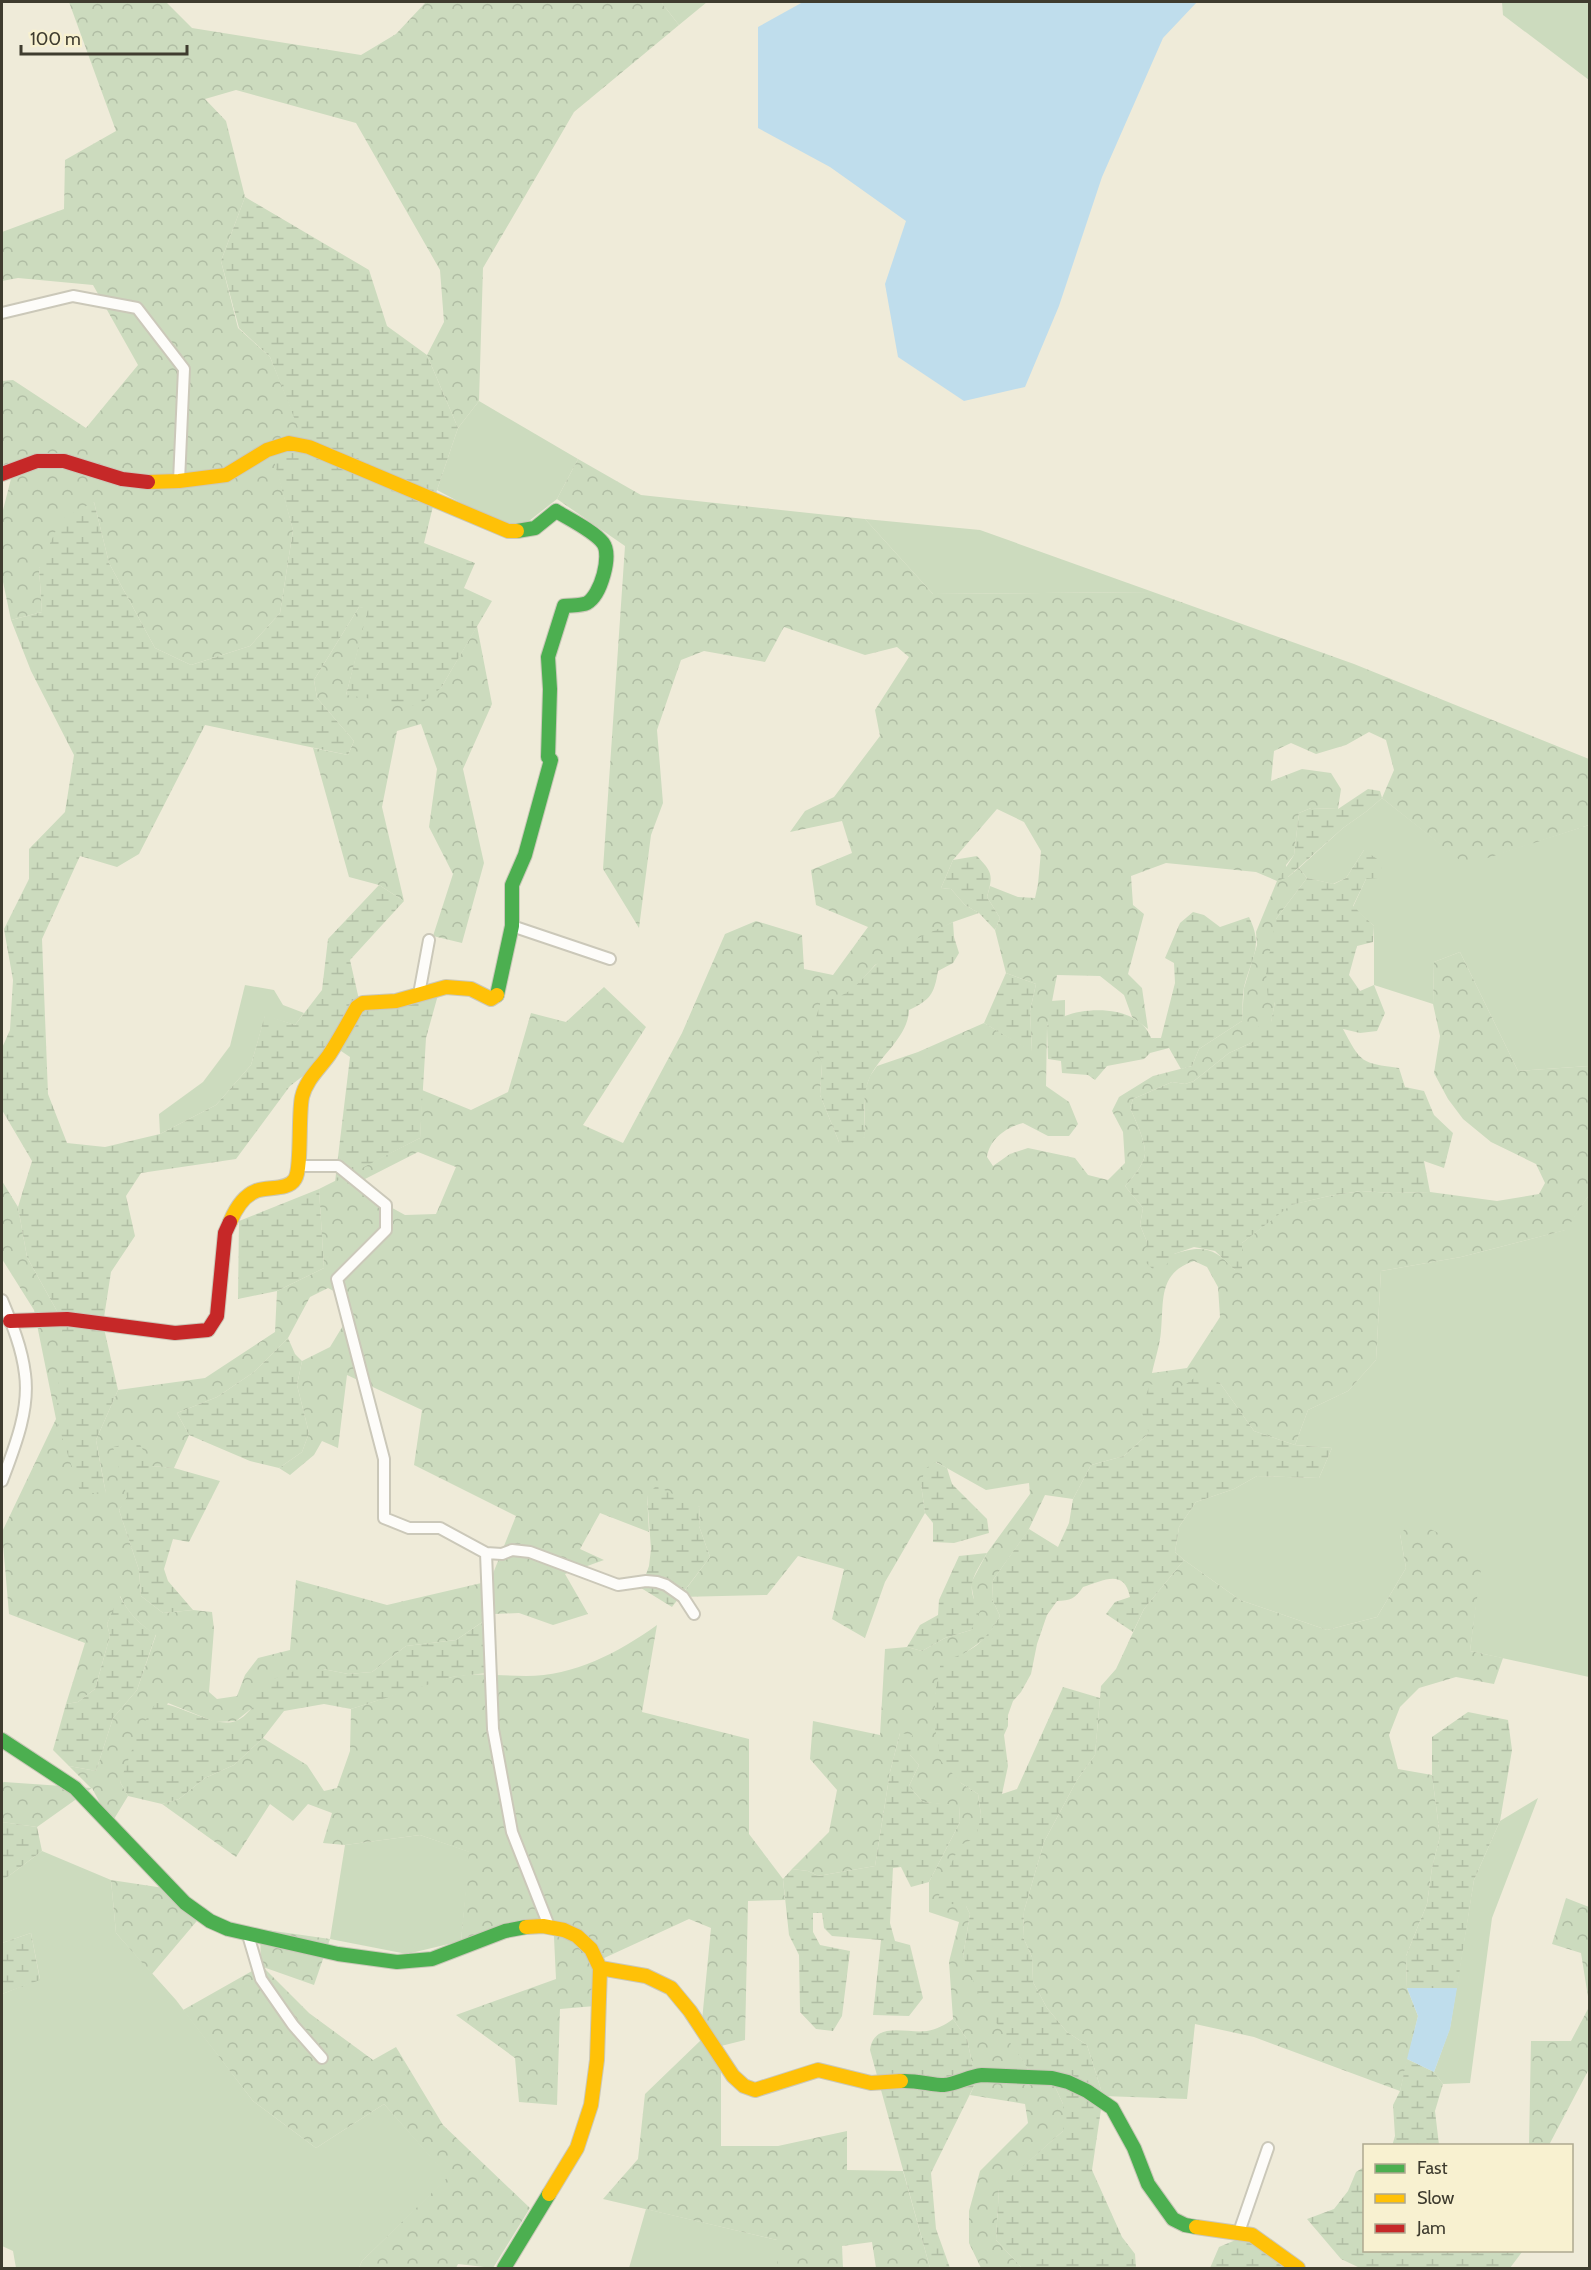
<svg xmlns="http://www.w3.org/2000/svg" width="1591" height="2270" font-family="Cabin,sans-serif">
	<defs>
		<pattern id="forest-crowns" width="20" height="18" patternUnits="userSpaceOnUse" patternTransform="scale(1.5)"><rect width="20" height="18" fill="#ccdbbe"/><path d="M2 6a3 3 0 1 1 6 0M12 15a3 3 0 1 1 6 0" fill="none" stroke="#b0bda4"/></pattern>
		<pattern id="wetland-marsh" width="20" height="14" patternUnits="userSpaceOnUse" patternTransform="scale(1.5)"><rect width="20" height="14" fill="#ccdbbe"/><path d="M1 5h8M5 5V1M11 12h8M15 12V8" fill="none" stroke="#b0bda4"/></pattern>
	</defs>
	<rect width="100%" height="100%" fill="#efebd9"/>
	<path fill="#ccdbbe" d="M661 2H707L679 25Z
		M1502 2H1589V80L1503 15Z
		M479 401 578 459 557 499 515 532 437 490 458 428Z
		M865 519 980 530 1153 592 933 594Z
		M1382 798 1466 864 1589 825V1066L1518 1071 1460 952 1434 962 1433 1004 1374 985V926L1353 907 1366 879 1364 850 1346 878 1333 884 1307 878 1299 868 1343 828 1367 811Z
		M245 985 274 990 283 1005 304 1013 295 1025 265 1016 251 1065 216 1105 160 1134 159 1114 203 1082 230 1046Z
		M1589 1195V1677L1470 1651 1482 1554 1400 1534 1406 1568 1377 1617 1327 1630 1240 1600 1184 1560 1175 1552 1179 1527 1196 1502 1234 1489 1257 1476 1319 1478 1332 1448 1295 1445 1308 1410 1348 1391 1376 1360 1381 1271 1461 1257 1565 1230Z
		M1538 1798 1492 1918 1470 2083 1443 2084 1434 2072 1450 2028 1474 1880 1500 1821Z
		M420 1835 470 1852 461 1941 407 1954 330 1939 345 1845Z
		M42 1851 111 1880 116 1933 176 2000 253 2101 316 2148 384 2104 449 2177 362 2261 359 2268H16L13 2251 2 2246V1994L40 1979 31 1933 2 1943V1881Z
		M646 2209 777 2240V2268H629Z"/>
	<path fill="url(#forest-crowns)" fill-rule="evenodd" d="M69 2H166L192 28 361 55 396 34 426 2H661L679 25 574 112 483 268 479 401 458 428 427 355 444 322 440 270 356 123 236 90 205 99 226 121 245 197 221 261 238 328 270 357 304 440 271 446 293 530 280 613 250 646 191 665 155 648 109 563 94 502 39 568 42 612 11 620 2 577V514L14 467 2 473V381L13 380 86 428 138 365 93 285 18 278 2 281V232L64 209 65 160 116 131Z
		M578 459 641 495 865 519 933 594 1153 592 1354 664 1589 759V825L1466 865 1382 798 1394 770 1386 740 1369 732 1346 745 1316 754 1291 743 1274 751 1271 781 1302 769 1331 773 1341 789 1338 809 1311 808 1299 813 1294 855 1286 865 1288 877 1299 868 1307 878 1276 919 1275 1002 1271 1023 1253 1042 1229 1053 1194 1081 1185 1084 1172 1082 1133 1099 1130 1108C1135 1119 1146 1142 1145 1154 1144 1165 1132 1178 1125 1186L1143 1208 1140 1225 1147 1242 1174 1254C1203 1245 1214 1247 1235 1270H1242V1243L1290 1205 1329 1196 1361 1191 1393 1193 1430 1192 1497 1201 1539 1194 1545 1183 1536 1164 1491 1142 1463 1119 1448 1099 1434 1073 1440 1036 1433 1004 1434 962 1460 952 1518 1071 1589 1066V1195L1566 1230 1461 1257 1381 1271 1376 1360 1348 1391 1308 1410 1295 1445 1254 1431 1220 1383 1187 1385 1170 1390 1149 1433 1124 1456 1091 1465 1073 1499 1045 1495 1028 1531 993 1580 992 1599 1000 1616 987 1637 961 1656 935 1694 961 1783 978 1794 981 1815 966 1906 970 1914 963 1956 1008 2038 1031 2073 1051 2078 1063 2104V2131L999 2188 996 2240 1022 2268H981L969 2243V2211L980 2171 1028 2123 1025 2104 970 2095 976 2082 967 2039 953 2019 949 1962 959 1922 929 1912V1882L960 1822 959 1806 923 1802 909 1786 919 1765 910 1755 900 1733 890 1772 875 1866 818 1876 808 1871 792 1869 829 1832 837 1790 810 1759 813 1721 880 1735 885 1649 907 1647 922 1651 945 1638 971 1630 974 1600 971 1583 987 1553 1030 1494 1029 1483 986 1490 936 1462 921 1484 925 1513 885 1582 865 1638 832 1619 844 1569 798 1556 767 1595 680 1597 710 1557 699 1526 700 1507 647 1495 649 1532 600 1513 580 1549 604 1560 565 1574 588 1614 553 1625 519 1613 494 1614 456 1640 406 1646 372 1672 348 1674 323 1669 252 1695V1708L236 1721 215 1722 168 1703 120 1782 128 1796 111 1824 92 1788 37 1827 2 1822V1783L4 1782 91 1788 69 1766 96 1771 113 1718 137 1690 156 1635C139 1624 129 1614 120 1596L107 1624 110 1636 95 1689 78 1702 66 1704 85 1643 9 1614 2 1532 56 1419 34 1310 2 1259V1181L18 1207 27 1257 63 1322 106 1494 96 1440 118 1390 205 1378 275 1332 277 1291 324 1268 319 1189 420 1138 422 1090 471 1110 508 1092 531 1013 566 1022 604 987 646 1027 583 1125 623 1143 682 1033 725 934 756 921 802 935 804 969 833 975 868 927 816 905 811 870 852 853 842 821 790 832 805 811 834 797 880 736 875 710 909 657 897 647 865 655 784 627 765 662 704 651 681 660 657 730 663 803 651 835 639 928 603 869 625 546 557 499ZM997 809 1024 822 1041 851 1038 884 1035 898 1018 897 990 886 987 897 1000 918 995 930 1006 973 1036 984 1030 1011 1032 1051 984 1023 918 1052 877 1066 870 1076 864 1093 865 1137 839 1142 820 1095 822 1064 838 999 852 991 875 965 953 922 979 913 965 905 951 889 941 888 953 860ZM1166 863 1256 872 1277 881 1256 932 1257 945 1244 988 1242 1021 1199 1049 1192 1066 1153 1076 1119 1097 1112 1111 1123 1132 1125 1163 1108 1180 1088 1175 1075 1158 1028 1148 1010 1154 993 1166 987 1157C990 1139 1005 1128 1023 1123L1048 1136H1069L1078 1124 1069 1102 1046 1086 1047 1028 1057 975 1100 976 1124 995 1132 1017 1148 1029 1142 988 1128 974 1144 914 1133 905 1131 876ZM418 1152 456 1167 436 1214 405 1215 374 1198 365 1179ZM1194 1261 1207 1267 1218 1287 1220 1317 1187 1368 1152 1373C1155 1359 1160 1345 1161 1331 1164 1300 1158 1273 1194 1261ZM328 1288 341 1295 347 1319 330 1347 302 1361 297 1385 309 1433 302 1452 279 1468 290 1475 314 1455 322 1441 338 1448 347 1375 422 1410 414 1465 516 1516 490 1581 387 1605 296 1580 290 1650 258 1658 245 1675 237 1696 217 1699 209 1692 214 1629 212 1612 193 1610 163 1613 141 1596 139 1570 119 1510 152 1466 174 1468 189 1435 177 1413 217 1397 254 1372 288 1338 310 1297Z
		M359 607 369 608 346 695 441 688 477 626 492 704 463 769 484 863 462 943 433 936 453 874 429 827 437 769 421 724 397 731 382 807 404 901 379 885 349 877 313 748 348 755 354 741 317 698 314 680Z
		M1413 1521 1483 1554 1470 1651 1503 1658 1494 1684 1456 1677 1419 1688 1400 1707 1389 1735 1398 1769 1432 1775 1440 1836 1432 1868 1427 1904 1406 1956 1407 1988 1418 2016 1400 2091 1254 2037 1195 2024 1187 2099 1103 2096 1087 2045 1067 2032 1047 2008 1033 1982 1032 1957 1023 1937 1024 1911 1044 1842 1077 1780 1095 1755 1101 1686 1116 1669 1144 1609 1184 1560 1240 1600 1327 1630 1377 1617 1406 1568 1400 1534Z
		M657 1625 642 1712 749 1739V1834L783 1879 785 1900 748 1901 745 2040 721 2046V2146H778L847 2131V2170L903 2171 930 2268H876L872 2242 842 2246 843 2268H777V2240L603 2199 638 2159 645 2094 700 2041 711 1928 689 1919 602 1959 595 2006 560 2009 557 2105 519 2102 515 2058 456 2015 556 1979 553 1917 461 1941 469 1852 420 1835 345 1845 323 1843 332 1813 308 1804 293 1821 270 1804 236 1857 162 1804 179 1799 205 1778 234 1765 263 1738 307 1765 324 1791 337 1788 350 1751 351 1709C384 1699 418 1685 452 1677 477 1672 500 1676 526 1676 574 1676 618 1653 657 1625Z
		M111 1880 177 1890 207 1909 152 1974 116 1933Z
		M1566 1898 1589 1907V2003L1581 1953 1552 1944Z
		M260 1929 330 1939 314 1985 263 1967 309 2013 373 2060 396 2047 443 2125 530 2208 493 2268 458 2264 456 2268H359L362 2261 448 2177 384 2104 316 2148 253 2101 183 2010 261 1966Z
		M1589 2007V2069L1549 2145H1529L1531 2041H1571Z"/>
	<path fill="url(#wetland-marsh)" d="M245 197 369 270 387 326 427 355 458 428 437 490 424 543 475 563 464 588 492 601 441 688 418 706 346 695 368 609 359 607 314 680 317 698 354 741 348 755 205 725 139 854 117 867 80 856 42 939 48 1094 67 1143 105 1147 160 1134 216 1105 251 1065 265 1015 295 1025 322 990 328 939 379 885 404 901 350 960 360 1004 438 995 426 1038 420 1138 335 1182 350 1057 338 1049 290 1086 236 1159 141 1173 126 1196 135 1236 111 1272 103 1324 118 1390 96 1440 106 1495 80 1491 56 1419 63 1322 27 1257 18 1207 32 1161 2 1110V1048L10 1030 13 980 4 929 29 879V849L65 812 74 755 31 671 11 620 42 612 39 568 61 519 94 502 109 563 155 648 191 665 250 646 280 613 293 530 270 446 303 440 270 357 239 328 221 261Z
		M1368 789 1380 791 1382 798 1367 811 1343 828 1288 877 1277 881 1294 855 1299 813 1311 808 1338 809Z
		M1364 850 1383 863 1378 878 1366 879 1353 906 1374 926 1373 942 1357 946 1349 975 1360 991 1374 985 1385 1013 1377 1031 1360 1033 1343 1029C1361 1063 1361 1063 1399 1068L1405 1087 1424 1091 1434 1115 1453 1133 1444 1168 1424 1161 1430 1192 1393 1193 1361 1191 1329 1196 1291 1205 1242 1243V1270H1235L1215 1251 1194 1247 1174 1254 1159 1275 1143 1260 1147 1242 1140 1225 1143 1208 1125 1186C1132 1178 1144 1165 1145 1154 1146 1142 1135 1119 1130 1108L1133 1099 1172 1082 1185 1084 1194 1081 1229 1053 1253 1042 1260 1023 1271 1022 1275 1002 1268 1000 1266 972 1276 919 1307 878 1334 884 1346 878Z
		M977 856C993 873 993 875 987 897L1000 918 995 930 979 913 965 905 951 889 941 888 953 860Z
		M1193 912 1204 915 1220 927 1249 917C1264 947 1251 958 1244 987 1242 998 1243 1010 1242 1021L1199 1049 1192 1066 1181 1069 1169 1048 1150 1053 1144 1059 1107 1066 1095 1080 1088 1075 1062 1073 1061 1061 1048 1059 1047 1028 1051 1001 1065 1000V1016C1091 1006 1140 1007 1151 1038H1161L1175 983 1174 963 1165 958 1180 923Z
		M953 922 954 937 959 953 953 963 938 971C934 995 930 1000 909 1010 908 1037 881 1054 870 1077 861 1096 865 1117 865 1137L850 1144 839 1142 820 1095 822 1064 811 1034 821 1001C859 996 861 973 889 954 909 941 932 932 953 922Z
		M1006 973 1036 984 1030 1011 1032 1052 984 1023Z
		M319 1189 324 1268 277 1291 238 1299 239 1221Z
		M288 1338 295 1354 302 1361 297 1385 309 1433 302 1452 279 1468 250 1461 189 1435 177 1413 217 1397 254 1372Z
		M1199 1374 1220 1383 1254 1431 1295 1445 1332 1448 1319 1478 1257 1476 1234 1489 1196 1502 1179 1527 1175 1552 1184 1560 1144 1609 1133 1632 1106 1614 1115 1602 1130 1597C1124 1568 1103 1581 1083 1587 1076 1598 1070 1601 1057 1601L1047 1615 1037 1644 1031 1674 1021 1692 1013 1701 1008 1715V1726L1004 1735 1008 1766 1002 1794 1017 1789 1063 1687 1100 1698 1095 1755 1077 1780 1044 1842 1024 1911 1023 1937 1032 1957 1033 1982 1047 2008 1067 2032 1087 2045 1103 2096 1092 2170 1122 2237 1135 2254 1136 2268H1022L996 2240 999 2187 1063 2131V2104L1051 2078 1031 2073 982 2002 963 1956 970 1914 966 1906 938 1902 941 1885 960 1845 976 1838 981 1815 978 1794 961 1783 941 1761 935 1728V1694L941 1661C972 1653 984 1643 1000 1616L992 1599 993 1580 1029 1529 1058 1547 1069 1523 1073 1499 1091 1465 1124 1456 1149 1433 1141 1410 1150 1384C1173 1390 1181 1390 1199 1374Z
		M138 1441 152 1466 174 1468 220 1481 189 1542 173 1539 164 1569 168 1581 193 1610 163 1613 141 1596 139 1570 119 1510 127 1497 113 1447Z
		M935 1462 947 1468 952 1484 987 1519 989 1533 954 1543 933 1542V1523L925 1513 921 1484 925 1469Z
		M656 1486 700 1507 699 1526 710 1557 672 1607 641 1588 649 1566 651 1549 647 1495Z
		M987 1553C974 1576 964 1585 980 1611L971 1630 945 1638 922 1651 907 1647 920 1625 938 1615 939 1600 959 1556Z
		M119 1595C129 1613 138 1624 156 1634L137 1690 113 1718 96 1771 69 1766 53 1750 66 1704 78 1702 95 1689 110 1636 107 1624Z
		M484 1621 487 1673 452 1677 351 1709 324 1704 284 1711 263 1738 234 1765 205 1778 179 1799 162 1804 128 1796 120 1782 139 1731 156 1703C180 1703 217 1731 238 1720 243 1718 248 1712 252 1708V1695L257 1685 297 1670 323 1669 348 1674 372 1672 406 1646 456 1640Z
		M1468 1712 1508 1720 1512 1750 1500 1821 1474 1880 1457 1988H1407L1406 1956 1427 1904 1432 1868 1440 1836 1432 1775V1737Z
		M900 1733 912 1735 910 1755 919 1765 909 1786 923 1802 959 1805 960 1822 929 1882 911 1887 901 1867 893 1868 890 1923 895 1941 910 1945 923 1998 909 2016 873 2015 881 1940 832 1936 824 1928 822 1913H813V1932L820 1945 850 1951 842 2016 833 2031 816 2029 800 2012 799 1955 789 1935 783 1879 792 1869 808 1871 818 1876 875 1866 890 1772Z
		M2 1822 37 1827 42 1851 2 1881Z
		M31 1933 40 1980 2 1994V1943Z
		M953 2019 967 2039 976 2082 931 2173 936 2229 950 2268H930L870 2050C874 2020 907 2034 927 2031 937 2029 945 2025 953 2019Z
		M1407 2059 1434 2072 1443 2084 1435 2111 1439 2145 1392 2146 1395 2136 1393 2105 1400 2091Z
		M1364 2167V2250L1522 2252 1510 2268H1360L1341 2259 1307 2219 1334 2209 1348 2191 1356 2172Z
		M1238 2239H1255L1298 2268H1210L1219 2247Z"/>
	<path fill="#bfddec" d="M803 2H1197L1163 38 1102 177 1059 306 1025 387 964 401 898 357 885 284 906 221 830 167 758 128V27Z
		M1407 1988H1457L1450 2029 1434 2072 1407 2059 1418 2016Z"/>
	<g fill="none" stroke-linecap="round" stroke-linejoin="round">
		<defs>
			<path id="street" d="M2 313 73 296 137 308 184 369 179 481
				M512 926 610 959
				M419 994 429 940
				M298 1166H338L386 1205V1230L337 1279 384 1459V1518L409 1528H440L486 1553 502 1554 512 1550 530 1552 618 1585 646 1581 657 1582 666 1585 683 1597 694 1614
				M2 1300C12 1324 22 1348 25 1374 30 1410 14 1449 2 1481
				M486 1553 493 1729 512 1832 549 1926
				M248 1935 261 1979 293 2025 322 2058
				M1239 2232 1268 2148"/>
			<path id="fast" d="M497 995 512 926V885L525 855 551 760 548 757 550 689 548 657 564 606C571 605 581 606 587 603 601 595 612 555 603 543 594 531 569 519 556 511L535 528 517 531
				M2 1740 75 1788 185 1903 210 1921 228 1929 338 1954 397 1962 432 1959 505 1931 526 1927
				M901 2081C917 2080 931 2085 944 2085 957 2084 969 2076 982 2075L1052 2078 1068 2082 1087 2091 1112 2108 1134 2148 1148 2184 1173 2219 1185 2225 1196 2227
				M504 2268 549 2194"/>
			<path id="slow" d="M148 482 179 481 226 475 267 450 289 443 309 447 508 531H517
				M230 1222C235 1210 243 1196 256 1191 267 1186 288 1191 295 1179 302 1168 298 1116 302 1097 306 1080 319 1069 329 1055 339 1040 348 1023 357 1007L363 1003 396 1001 446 987 471 989 491 999 497 995
				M526 1927 543 1926 564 1930 577 1936 591 1949 600 1968 597 2060 591 2105 577 2148 549 2194
				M600 1968 646 1976 671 1988 690 2011 733 2076 744 2086 755 2090 818 2070 871 2083 901 2081
				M1196 2227 1252 2235 1298 2268"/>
			<path id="jam" d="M2 474 37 461H64L122 479 148 482
				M10 1321 67 1319 175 1333 208 1330 217 1316 225 1233 230 1222"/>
		</defs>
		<use href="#street" stroke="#cbc8b9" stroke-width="14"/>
		<use href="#fast" stroke="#cbc8b9" stroke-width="16"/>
		<use href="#slow" stroke="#cbc8b9" stroke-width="16"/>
		<use href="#jam" stroke="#cbc8b9" stroke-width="16"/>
		<use href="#street" stroke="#fdfcf9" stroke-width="10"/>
		<use href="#fast" stroke="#4caf50" stroke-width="14"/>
		<use href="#slow" stroke="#ffc107" stroke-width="14"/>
		<use href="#jam" stroke="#c62828" stroke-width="14"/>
	</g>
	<rect width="1591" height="2270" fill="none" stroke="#3f3c2f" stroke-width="6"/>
	<rect x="1363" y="2144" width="210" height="108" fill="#f8f1d0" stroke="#aea990" stroke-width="1.5"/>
	<rect x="1375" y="2164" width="30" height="9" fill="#4caf50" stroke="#aea990" stroke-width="1.5"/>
	<text x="1417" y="2174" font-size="18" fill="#3f3c2f">Fast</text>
	<rect x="1375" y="2194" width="30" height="9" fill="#ffc107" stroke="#aea990" stroke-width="1.5"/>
	<text x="1417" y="2204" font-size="18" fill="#3f3c2f">Slow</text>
	<rect x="1375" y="2224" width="30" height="9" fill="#c62828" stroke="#aea990" stroke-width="1.5"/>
	<text x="1417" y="2234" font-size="18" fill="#3f3c2f">Jam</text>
	<path d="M21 45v9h166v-9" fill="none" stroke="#3f3c2f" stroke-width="3"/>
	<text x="30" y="45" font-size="18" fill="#3f3c2f" stroke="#f8f1d0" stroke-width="4.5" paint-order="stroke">100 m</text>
</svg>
